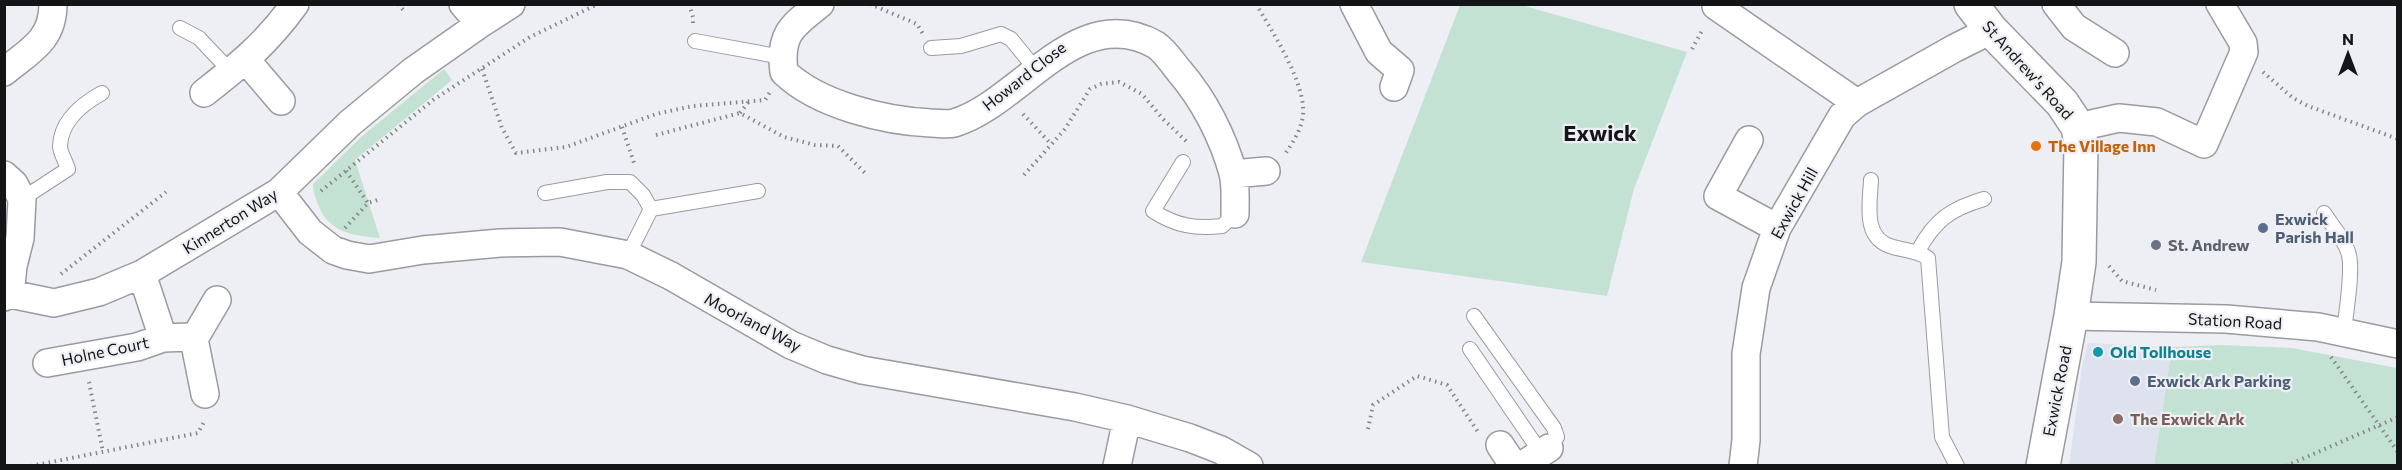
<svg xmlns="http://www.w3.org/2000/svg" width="2402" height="470" font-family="Commissioner,sans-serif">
	<rect width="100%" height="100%" fill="#edeff4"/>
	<path fill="#dee2ee" d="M2088 343 2172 347 2154 465 2069 466 2082 367Z"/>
	<path fill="#c4e2d3" d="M1460 5H1521L1687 52 1634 189 1607 296 1361 262Z
		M444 69 452 80 355 160 380 238C355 236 330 233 319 207 316 199 313 193 313 184L361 137Z
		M2222 345 2292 348 2397 368V465H2154L2172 347Z"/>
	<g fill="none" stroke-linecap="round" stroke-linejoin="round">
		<defs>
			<path id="service" d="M180 28 199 38 231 72
				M695 41 782 57
				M931 48 961 46 1001 34 1011 39 1033 66
				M1183 162 1153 211C1176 226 1196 229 1222 226L1235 214
				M1871 180C1870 204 1862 239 1893 247 1906 251 1916 250 1928 258L1942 437 1957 466
				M545 193 607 182H630L643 195 651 209
				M22 199 68 169C66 162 60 153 60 146 61 120 82 104 102 93
				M2324 213C2332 226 2345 239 2349 255 2353 273 2346 311 2344 332
				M1918 251C1935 220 1950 209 1984 199
				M628 255 651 209 758 191
				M1474 316 1554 428 1557 437 1549 448
				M1470 349 1541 453"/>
			<path id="minor" d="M463 4 480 24
				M820 4C792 26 779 34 784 72 818 105 885 121 931 123 939 123 947 125 954 123 1020 104 1077 0 1156 45 1166 52 1173 64 1180 72 1204 100 1223 137 1233 173 1236 185 1235 201 1235 214
				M1354 4 1379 52 1400 70 1394 87
				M2056 4 2074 27 2115 53
				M1716 6 1857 103
				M246 60 281 101
				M4 72C29 51 53 41 53 4
				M204 93C241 64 267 43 295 4
				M2078 127 2119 118 2157 122 2204 144 2244 52 2243 43 2220 4
				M1749 140 1718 196 1777 228
				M1233 174 1266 171
				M4 175 14 184 22 199 20 238 13 266 10 294
				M279 192 310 232 333 250 347 255 369 259 423 250 500 243 560 242 628 255 671 276 791 345 827 360 862 370 1075 407 1127 419 1190 438 1221 450 1249 466
				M4 297 10 294 54 303 99 292 142 274 279 192 350 123 413 71 480 24 511 4
				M2071 316 2226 319 2318 327 2398 344
				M163 338 189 337 194 339 205 394
				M194 339 217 300
				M47 363 137 347 163 338 142 274
				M1500 445 1514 466
				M1117 466 1127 419
				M1521 466 1549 448
				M1743 466 1746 440V354L1756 288 1777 228 1842 116 1857 103 1955 48 1991 30"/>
			<path id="tertiary" d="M1971 4 1991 30 2062 103 2078 127 2081 144 2079 262 2071 316 2043 466"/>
		</defs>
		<use href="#service" stroke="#999ba0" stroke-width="16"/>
		<use href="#minor" stroke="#999ba0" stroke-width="30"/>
		<use href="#tertiary" stroke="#999ba0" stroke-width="36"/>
		<path stroke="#848689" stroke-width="4" stroke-dasharray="1.5 4.5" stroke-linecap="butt" d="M398 4 405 12
			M689 4 693 17V23
			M870 4 917 24 923 34
			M1256 4C1272 31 1301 76 1303 107 1305 124 1294 141 1285 154
			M1692 49 1703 29
			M482 69 502 128 516 153 566 147 656 114 693 106 765 100 770 92
			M2263 72 2293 98 2308 106 2398 139
			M740 113 750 100
			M1023 114 1051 144
			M622 127 634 163
			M656 135 740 113 784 137 815 145 838 146 865 173
			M346 171 368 203
			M1024 175 1065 129 1090 89 1101 84 1119 82 1142 94 1163 119 1187 142
			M321 191 433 100 530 37 598 4
			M345 228 368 203 381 199
			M2109 266 2122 281 2156 290
			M61 274 166 192
			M2331 357 2398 452
			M89 382 103 452
			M1368 429 1373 405 1417 376 1447 385 1478 432
			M31 466 198 433 205 420
			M2286 466 2398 417"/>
		<use href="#service" stroke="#fff" stroke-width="14"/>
		<use href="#minor" stroke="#fff" stroke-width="27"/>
		<use href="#tertiary" stroke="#fff" stroke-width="33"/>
	</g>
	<circle fill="#e8710a" stroke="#edeff4" stroke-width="2" cx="2036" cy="146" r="6"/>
	<g fill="#5c6f8a" stroke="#edeff4" stroke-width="2">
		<circle cx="2263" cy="228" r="6"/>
		<circle cx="2135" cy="381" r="6"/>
	</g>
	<circle fill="#6b7280" stroke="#edeff4" stroke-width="2" cx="2156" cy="245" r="6"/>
	<circle fill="#0f9aa8" stroke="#edeff4" stroke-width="2" cx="2098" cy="352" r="6"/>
	<circle fill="#8d6e63" stroke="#edeff4" stroke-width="2" cx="2118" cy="419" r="6"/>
	<g text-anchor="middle" stroke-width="4.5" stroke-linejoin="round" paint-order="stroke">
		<g font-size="16" fill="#141517" stroke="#edeff4">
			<text transform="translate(2028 70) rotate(48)" y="6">St Andrew's Road</text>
			<text transform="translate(1024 76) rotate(-38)" y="6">Howard Close</text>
			<text transform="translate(1794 203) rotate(-61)" y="6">Exwick Hill</text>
			<text transform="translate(230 221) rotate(-32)" y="6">Kinnerton Way</text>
			<text transform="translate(2235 321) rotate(3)" y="6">Station Road</text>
			<text transform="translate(753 322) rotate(28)" y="6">Moorland Way</text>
			<text transform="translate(105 351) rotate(-12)" y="6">Holne Court</text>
			<text transform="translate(2057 391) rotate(-79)" y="6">Exwick Road</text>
		</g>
		<g font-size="16" font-weight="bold" fill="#c56008" stroke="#edeff4" text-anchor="start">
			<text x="2048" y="152">The Village Inn</text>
		</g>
		<g font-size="16" font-weight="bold" fill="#4e5e75" stroke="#edeff4" text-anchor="start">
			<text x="2275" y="225">Exwick<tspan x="2275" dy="18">Parish Hall</tspan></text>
			<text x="2147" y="387">Exwick Ark Parking</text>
		</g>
		<g font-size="16" font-weight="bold" fill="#5b616d" stroke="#edeff4" text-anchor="start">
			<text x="2168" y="251">St. Andrew</text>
		</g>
		<g font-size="16" font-weight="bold" fill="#0d838f" stroke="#edeff4" text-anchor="start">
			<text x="2110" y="358">Old Tollhouse</text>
		</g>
		<g font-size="16" font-weight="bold" fill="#785e54" stroke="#edeff4" text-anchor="start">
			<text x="2130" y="425">The Exwick Ark</text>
		</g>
		<g font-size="22" font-weight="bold" fill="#141517" stroke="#edeff4">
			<text x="1600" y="141">Exwick</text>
		</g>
	</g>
	<rect width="2402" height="470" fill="none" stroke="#141517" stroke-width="12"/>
	<g transform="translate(2348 54)" stroke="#edeff4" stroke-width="4.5" paint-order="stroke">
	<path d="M0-4.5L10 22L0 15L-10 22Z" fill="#141517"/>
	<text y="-9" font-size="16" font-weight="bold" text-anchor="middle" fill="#141517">N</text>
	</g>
</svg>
